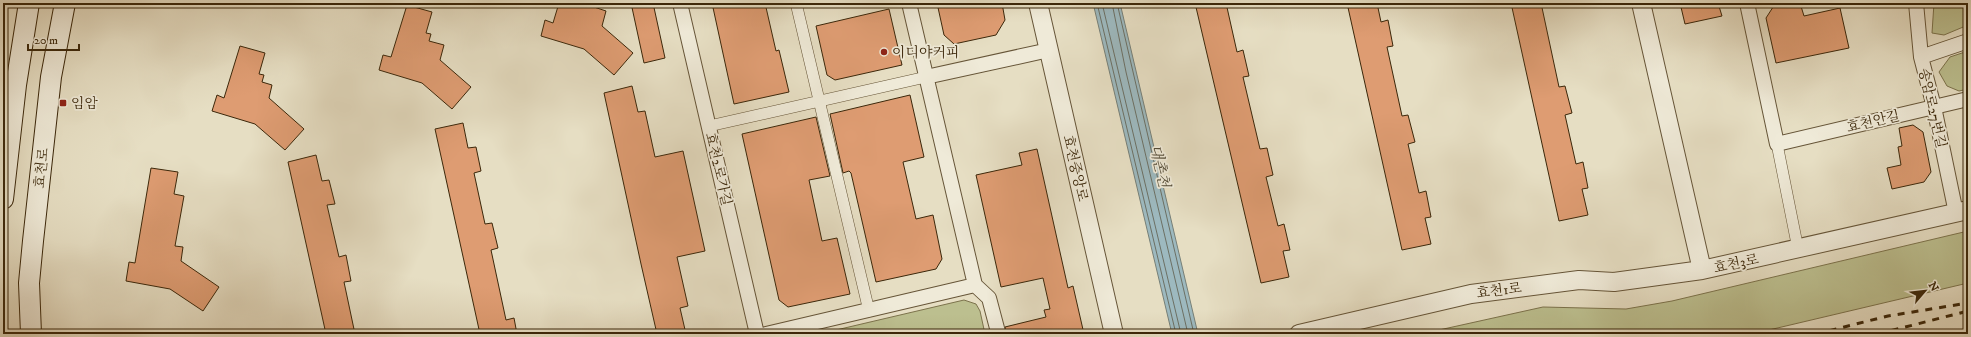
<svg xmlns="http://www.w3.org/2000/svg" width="1971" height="337" font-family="'IM FELL DW Pica','Noto Serif KR',serif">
	<rect width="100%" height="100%" fill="#e6dec3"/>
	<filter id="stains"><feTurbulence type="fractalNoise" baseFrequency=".005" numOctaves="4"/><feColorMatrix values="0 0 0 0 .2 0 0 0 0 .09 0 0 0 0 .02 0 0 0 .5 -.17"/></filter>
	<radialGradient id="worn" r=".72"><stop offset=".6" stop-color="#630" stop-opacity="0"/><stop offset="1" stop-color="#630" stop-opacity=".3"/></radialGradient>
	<path fill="#bcbf8f" stroke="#7c734c" d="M1934 3H1968V25L1944 35 1932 33Z
		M1968 51V89L1959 91 1947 86 1939 72 1950 57Z
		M1968 231V283L1752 334H1421L1543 307 1626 309 1672 301Z
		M964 300 976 304 980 311 985 334H819Z"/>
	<path fill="#9db9bf" stroke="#767f77" d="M1093 3H1120L1198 334H1172Z"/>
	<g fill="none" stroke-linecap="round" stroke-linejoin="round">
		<path stroke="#6c7064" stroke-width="1" d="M1097 3 1176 334
			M1102 3 1181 334
			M1112 3 1126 72 1188 334
			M1117 3 1194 334"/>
	</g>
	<path fill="#de9c72" stroke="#3b270a" d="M559 3H592L591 6 606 11 602 26 633 53 614 75 584 49 541 36 545 20 553 23Z
		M631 3H653L665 58 644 63Z
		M712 3H765L776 51 779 50 789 92 734 104Z
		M937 3H1002L1005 20 996 35 954 44 944 35Z
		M1195 3H1226L1237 52 1243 50 1249 76 1243 77 1260 149 1267 148 1273 175 1266 177 1278 226 1284 224 1290 250 1283 251 1289 277 1261 283Z
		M1347 3H1377L1381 22 1388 20 1393 46 1387 47 1402 116 1408 115 1415 142 1408 144 1419 193 1426 191 1431 217 1425 218 1431 244 1402 250Z
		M1511 3H1541L1559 87 1565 86 1572 113 1565 115 1576 164 1583 162 1588 188 1582 189 1588 215 1559 221Z
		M1680 3H1718L1722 16 1685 24Z
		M1780 3H1800L1804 16 1840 8 1849 48 1776 63 1766 18 1775 4Z
		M407 5 432 12 426 33 431 34 429 41 444 45 440 60 471 87 452 109 422 83 379 70 383 55 391 57Z
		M889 9 902 65 835 80 827 75 816 26Z
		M240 46 265 53 259 74 264 75 262 82 272 85 269 98 304 129 285 150 255 124 212 111 217 95 224 98Z
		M632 86 638 112 645 111 655 157 683 151 705 251 677 257 688 306 680 308 686 334H657L641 264 604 93Z
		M910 95 924 157 903 162 916 219 933 215 942 259 936 269 876 282 851 173 849 171 843 173 830 114Z
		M816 117 830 176 809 180 822 241 837 238 850 294 788 307 779 300 742 134Z
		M463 123 468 148 476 147 481 171 474 173 485 224 492 223 498 248 491 250 506 320 514 318 517 334H480L435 129Z
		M1913 125 1923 132 1931 172 1924 182 1892 189 1887 168 1901 165 1898 147 1902 146 1899 128Z
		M1037 149 1068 288 1073 286 1084 334H1006L1005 327 1046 317 1044 310 1050 309 1043 278 1001 287 976 175 1022 165 1019 153Z
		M316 155 322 181 329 180 335 204 327 205 339 257 346 255 351 281 344 282 355 334H326L288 162Z
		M151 168 178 172 174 194 184 196 175 246 183 247 181 261 219 287 203 311 170 289 126 281 129 262 135 263Z"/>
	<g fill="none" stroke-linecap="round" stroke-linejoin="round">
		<defs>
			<path id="pedestrian" d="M796 3 869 311
				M709 126 926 77
				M1777 144 1798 249"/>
			<path id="minor" d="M680 3 757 334
				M1747 3 1777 144 1968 99
				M1916 3 1921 57 1934 107 1956 213
				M1921 57 1968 41
				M926 77 1049 50
				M975 285 989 298 998 332
				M766 334 975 285 909 3"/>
			<path id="tertiary" d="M1038 3 1114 334
				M1641 3 1702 270
				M1299 334 1471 294 1579 280 1614 282 1702 270 1968 210"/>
			<path id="secondary" d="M3 199 16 85 29 3
				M31 334 29 283 33 241 51 77 65 3"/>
		</defs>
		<use href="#pedestrian" stroke="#665538" stroke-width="12"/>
		<use href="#minor" stroke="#665538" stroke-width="16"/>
		<use href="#tertiary" stroke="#665538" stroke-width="20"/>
		<use href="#secondary" stroke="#3b270a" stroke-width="22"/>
		<use href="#pedestrian" stroke="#efead8" stroke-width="11"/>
		<use href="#minor" stroke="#efead8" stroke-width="14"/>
		<use href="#tertiary" stroke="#efead8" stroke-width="18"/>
		<use href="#secondary" stroke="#efead8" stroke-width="20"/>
		<path stroke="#3b270a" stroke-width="3" stroke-dasharray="7 7" stroke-linecap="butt" d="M1816 334 1888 316 1968 303
			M1878 334 1968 311"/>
	</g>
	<g fill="#8f2418" stroke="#efead8" stroke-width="1.5">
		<circle cx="884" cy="52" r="4"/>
		<rect x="59" y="99" width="8" height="8" rx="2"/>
	</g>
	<g text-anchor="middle" stroke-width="3.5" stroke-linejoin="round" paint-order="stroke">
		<g font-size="14" fill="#3b270a" stroke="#efead8" text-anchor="start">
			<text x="892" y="57">이디야커피</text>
			<text x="71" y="108">임암</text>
		</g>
		<g font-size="14" fill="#3b270a" stroke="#efead8">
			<text transform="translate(1933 108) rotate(77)" y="5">송암로27번길</text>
			<text transform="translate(1873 121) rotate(-13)" y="5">효천안길</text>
			<text transform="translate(41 168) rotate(-84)" y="5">효천로</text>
			<text transform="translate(1076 168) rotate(77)" y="5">효천중앙로</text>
			<text transform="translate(719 169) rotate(77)" y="5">효천2로가길</text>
			<text transform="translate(1736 263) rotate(-12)" y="5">효천3로</text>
			<text transform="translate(1499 290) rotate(-7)" y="5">효천1로</text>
		</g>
		<g font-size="15" font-style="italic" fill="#544c37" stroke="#efead8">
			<text transform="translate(1160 166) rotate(77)" y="5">대촌천</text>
		</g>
	</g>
	<rect width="1971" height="337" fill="none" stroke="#e6dec3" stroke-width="16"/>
	<rect x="4" y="4" width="1963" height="329" fill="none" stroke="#3b270a" stroke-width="2"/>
	<rect x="8" y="8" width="1955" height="321" fill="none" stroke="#3b270a"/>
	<g transform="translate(1925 291) rotate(62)" stroke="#efead8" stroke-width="3" paint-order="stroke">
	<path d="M0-3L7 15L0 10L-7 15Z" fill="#3b270a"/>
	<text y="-6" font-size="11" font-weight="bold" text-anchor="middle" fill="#3b270a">N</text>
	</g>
	<path d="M28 44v6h51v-6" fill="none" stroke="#3b270a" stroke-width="2"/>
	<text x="34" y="44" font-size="12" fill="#3b270a" stroke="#efead8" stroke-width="3" paint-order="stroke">20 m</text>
	<rect width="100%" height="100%" filter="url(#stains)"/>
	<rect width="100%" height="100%" fill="url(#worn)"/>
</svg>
